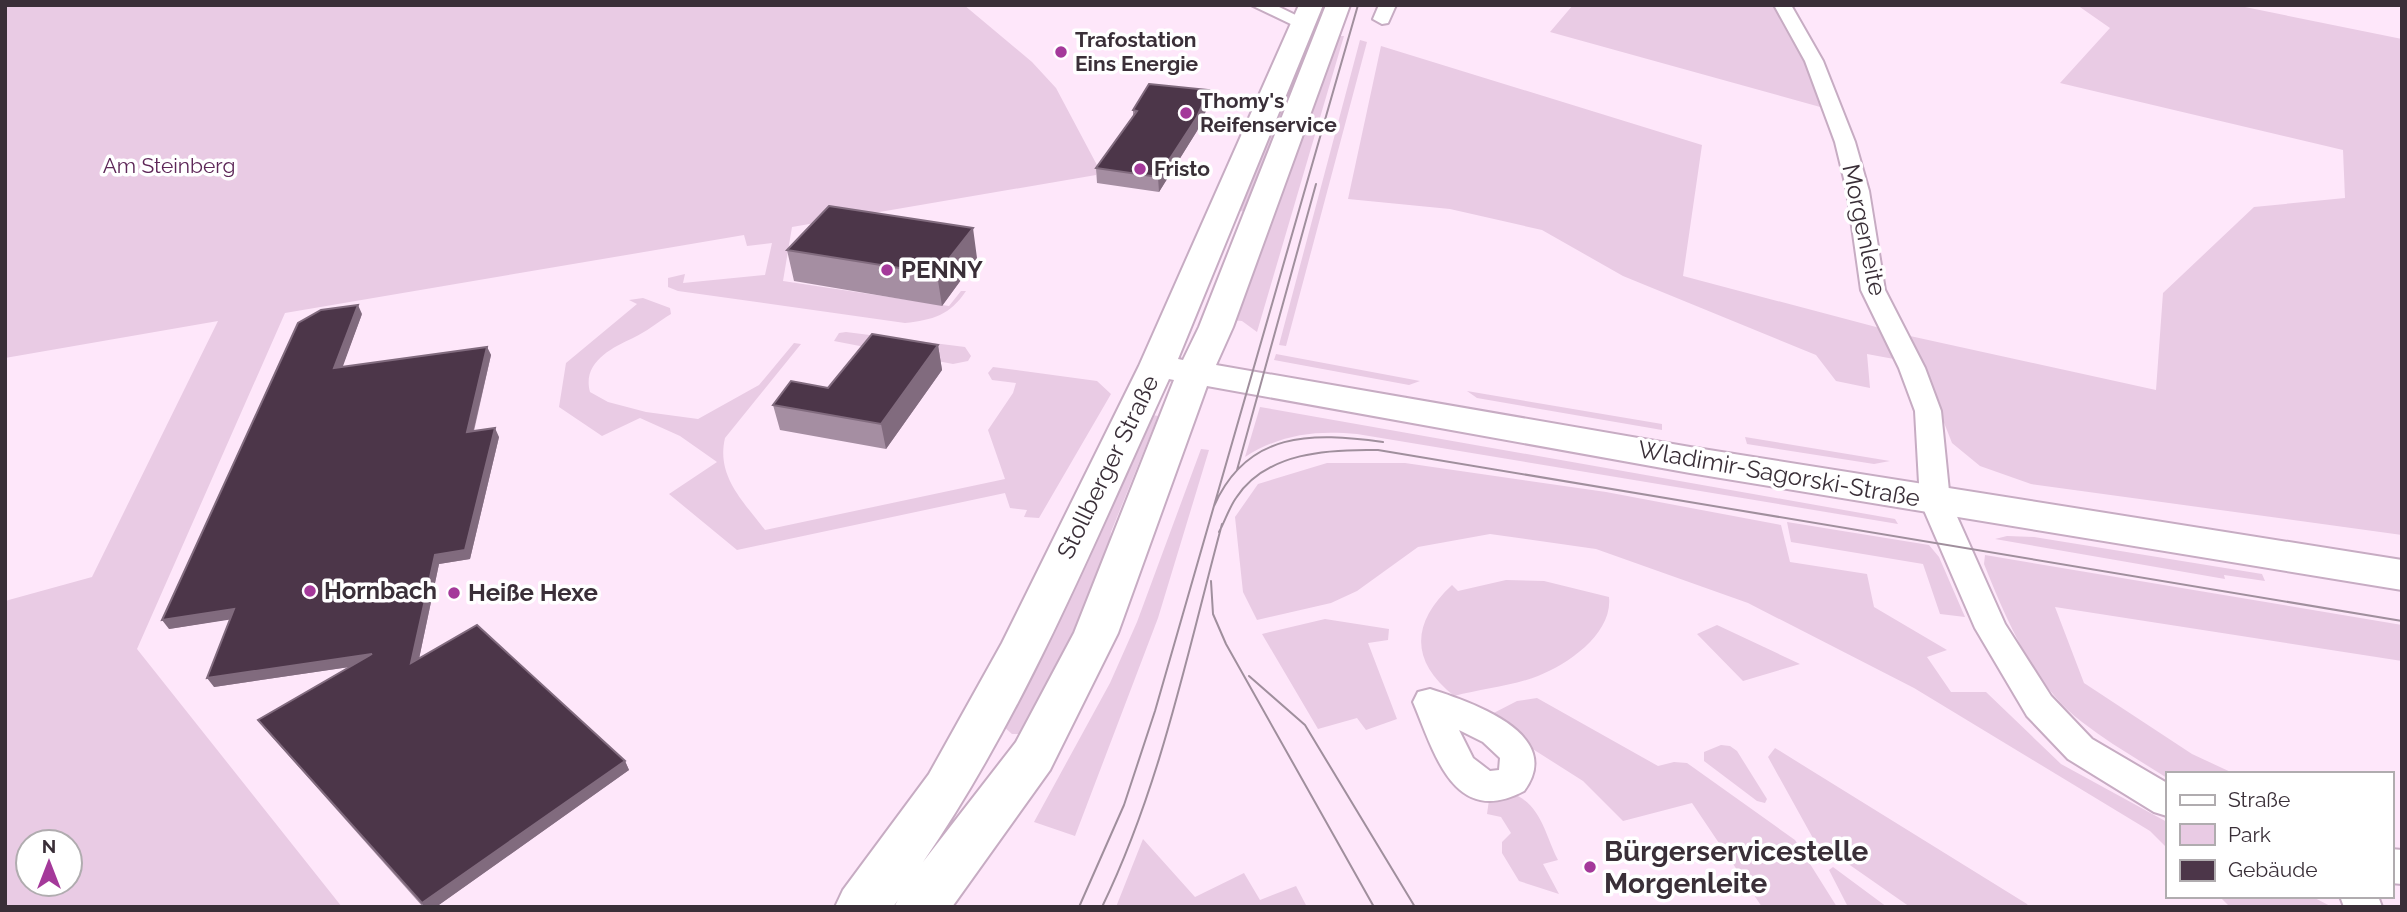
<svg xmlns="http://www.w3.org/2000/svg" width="2407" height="912" font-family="Raleway,sans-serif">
	<rect width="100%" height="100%" fill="#fee7fa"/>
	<path fill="#e9cbe4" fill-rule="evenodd" d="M5 5H964L1032 62 1056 88 1098 167 1096 175 792 227 783 281 949 306 961 291H966C950 315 933 320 905 323L678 291 668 287V278L685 274 683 283 765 275 772 243 747 246 744 235 285 313 137 649 342 907H5V601L92 577 218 321 5 358ZM28 842H70V884H28Z
		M1573 5H1778L1831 110 1550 32Z
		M2077 5H2235L2402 39V535L2031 484 1980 466 1952 443 1921 364 1867 354 1870 388 1836 381 1816 355 1623 276 1542 230 1450 209 1348 199 1381 46 1702 145 1683 276 1910 336 2156 390 2163 293 2254 207 2345 198 2343 150 2060 83 2110 28Z
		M1307 34H1316L1247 212 1240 211Z
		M1333 36H1344L1257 332 1242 321 1229 320Z
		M1360 40 1367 42 1286 346 1279 345Z
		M643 298 670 308 671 314C658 322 646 332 633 338 611 348 582 363 590 392L608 402 646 412 698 419 759 385 794 343 801 344 725 438C716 476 743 501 765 530L1005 479 988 430 1013 393 1016 383 992 380 988 373 993 367 1097 381 1111 394 1039 518 1024 517 1027 510 1010 508 1005 493 737 550 669 494 717 462 680 436 640 418 602 436 559 407 566 363 637 304 629 300Z
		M846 332 965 347 971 356 968 361 953 364 834 341 839 333Z
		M1276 354 1420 381 1409 385 1274 360Z
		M1467 391 1662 424V430L1477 398Z
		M1260 407 1895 519 1898 524 1357 434C1316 430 1281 434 1245 457Z
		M1147 414 1158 416 1111 532 1102 583 1022 734H1012L1004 727Z
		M1745 437 1890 461 1874 464 1747 444Z
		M1201 449 1209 450 1158 618 1075 836 1034 822 1110 683 1137 622Z
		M1327 463H1405L1606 492 1781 525 1790 562 1867 574 1874 607 1947 650 1927 657 1951 692H1986L2061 764 2167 822V848L2150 831 1914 688 1748 603 1596 549 1490 534 1418 547 1357 591 1331 603 1257 620 1243 592 1235 517 1258 484Z
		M1787 522 1929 545 1939 557 1965 617 1940 614 1923 564 1791 542Z
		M2007 536 2034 537 2262 574 2265 581 2224 575 2225 579 1995 539Z
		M1985 555 2402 625V661L2055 607 2084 683 2192 754 2235 774H2167V778C2139 760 2109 743 2082 722 2034 686 2006 619 1984 564Z
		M1506 580 1544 581 1609 597C1613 633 1569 664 1538 676 1512 686 1481 689 1454 696 1410 661 1411 623 1452 585L1458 591Z
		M1325 619 1389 629 1388 640 1368 643 1397 719 1366 730 1357 718 1318 729 1262 634Z
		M1717 625 1800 664 1743 681 1697 634Z
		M1537 698 1658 766 1674 762 1687 763 1795 840 1837 907H1762L1692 803 1623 821 1583 781 1484 718 1517 701Z
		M1721 745 1730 746 1737 751 1767 799 1765 803 1757 801 1704 761V752Z
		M1775 748 2027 904 2029 907H1910L1814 840 1768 757Z
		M1518 796C1542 809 1546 837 1558 860L1543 864 1559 894 1519 881 1502 853V842L1511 833 1501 817 1487 814 1489 800Z
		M1143 839 1195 897 1244 873 1260 900 1296 886 1307 907H1116Z
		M1833 867 1887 907H1848L1829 870Z
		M2219 896H2311L2332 907H2230Z"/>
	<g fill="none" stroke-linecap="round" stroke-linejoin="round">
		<defs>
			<path id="street" d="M1251 5H1275L1312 23 1303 28 1297 27Z
				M1379 5H1396L1388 23 1382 24 1373 19Z
				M1774 5H1791L1823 61 1855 142 1869 191 1885 290 1925 368 1941 411 1950 501 2005 624 2051 696 2092 739 2167 783V816L2154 812 2068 759 2027 716 1975 628 1920 501 1915 411 1899 368 1861 290 1847 191 1835 142 1805 61Z
				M1430 689C1471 702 1566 734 1524 791 1453 829 1434 751 1413 702L1418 692ZM1459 730 1483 742 1500 758 1499 770 1490 771 1473 758Z
				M2391 849 2402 850V884L2391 883Z
				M2340 896H2378L2382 907H2344Z"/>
			<path id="secondary" d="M1299 5H1323L1178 359 1183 360 1199 327 1326 5H1350L1233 327 1216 365 1690 447 2402 560V590L1690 473 1207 386 1118 633 1050 770 952 907H894L898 900 893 907H835L843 890 929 774 1002 643 1139 366ZM1169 379 1174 380 1074 633 1016 742 923 862C1025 714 1094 542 1169 379Z"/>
		</defs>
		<use href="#street" stroke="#c7acc3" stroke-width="4"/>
		<use href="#secondary" stroke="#c7acc3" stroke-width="4"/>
		<use href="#street" fill="#fff" fill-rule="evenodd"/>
		<use href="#secondary" fill="#fff" fill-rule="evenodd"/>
		<path stroke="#a08f9d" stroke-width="2" d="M1237 470 1316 184
			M1214 506C1247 431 1312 432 1383 442
			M1219 532C1225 521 1229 508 1236 498 1266 452 1329 449 1378 450L2402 621
			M1211 581 1213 614 1226 644 1374 907
			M1249 676 1305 725 1415 907
			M1079 907 1124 805 1155 711 1358 5
			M1102 907C1161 785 1187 654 1222 524"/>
	</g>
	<path fill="#a58ea2" d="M1209 104 1197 131 1159 192 1097 183 1096 168 1133 116V110Z
		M787 250 977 258 942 306 794 281Z
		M362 314 342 367 487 347 491 355 474 431 499 437 470 559 439 564 419 659 625 761 629 770 436 907H423L265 729 258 720 349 667 214 687 230 619 169 629Z
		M938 345 942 370 886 449 780 430 773 405 828 388Z"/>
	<path fill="#816b7e" d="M1209 90V104L1197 131 1159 192 1158 177Z
		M973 228 977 258 942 306 937 274Z
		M358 305 362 314 339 377 334 368Z
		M938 345 942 370 886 449 881 424Z
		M487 347 491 355 471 441 467 432Z
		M495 428 499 437 470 559 439 564 416 673 411 663 435 555Z
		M234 609 240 618 169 629 162 620Z
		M372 654 377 663 214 687 207 678Z
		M625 761 629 770 436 907H424L422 903Z"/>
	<path fill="#4c3649" stroke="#816b7e" stroke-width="2" d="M1149 84 1209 90 1197 117 1158 177 1096 168 1137 111 1133 110Z
		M829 206 973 228 937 274 787 250Z
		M358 305 334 368 487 347 467 432 495 428 465 550 435 555 411 663 477 625 625 761 422 903 258 720 372 654 207 678 234 609 162 620 298 323 321 310Z
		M872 334 938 345 881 424 773 405 791 381 828 388Z"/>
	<g fill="#a4399a" stroke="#fff" stroke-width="2.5">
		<circle cx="1061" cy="52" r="7"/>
		<circle cx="1186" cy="113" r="7"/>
		<circle cx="1140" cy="169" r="7"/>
		<circle cx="887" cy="270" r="7"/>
		<circle cx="310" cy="591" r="7"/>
		<circle cx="454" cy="593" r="7"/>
		<circle cx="1590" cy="867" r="7"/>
	</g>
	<g text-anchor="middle" stroke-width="7" stroke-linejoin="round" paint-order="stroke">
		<g font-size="21" font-weight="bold" fill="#3a2f38" stroke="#fff" text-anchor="start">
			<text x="1075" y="47">Trafostation<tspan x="1075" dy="24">Eins Energie</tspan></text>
			<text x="1200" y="108">Thomy's<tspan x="1200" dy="24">Reifenservice</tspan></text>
			<text x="1154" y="176">Fristo</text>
		</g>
		<g font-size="21" fill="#5e2758" stroke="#fff">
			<text x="169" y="173">Am Steinberg</text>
		</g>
		<g font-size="24" fill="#3a2f38" stroke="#fff">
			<text transform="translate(1864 230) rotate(78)" y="8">Morgenleite</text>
			<text transform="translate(1108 467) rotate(-64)" y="8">Stollberger Straße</text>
			<text transform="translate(1779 474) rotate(10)" y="8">Wladimir-Sagorski-Straße</text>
		</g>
		<g font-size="24" font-weight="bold" fill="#3a2f38" stroke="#fff" text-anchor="start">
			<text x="901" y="278">PENNY</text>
			<text x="324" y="599">Hornbach</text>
			<text x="468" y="601">Heiße Hexe</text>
		</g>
		<g font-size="28" font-weight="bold" fill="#3a2f38" stroke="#fff" text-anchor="start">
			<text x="1604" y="861">Bürgerservicestelle<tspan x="1604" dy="32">Morgenleite</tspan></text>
		</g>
	</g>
	<rect width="2407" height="912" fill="none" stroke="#3a2f38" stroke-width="14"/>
	<rect x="2166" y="772" width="228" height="126" fill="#ffffff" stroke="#b0acaf" stroke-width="2"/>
	<rect x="2180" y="795" width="35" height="10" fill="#ffffff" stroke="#b0acaf" stroke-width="2"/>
	<text x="2228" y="807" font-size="21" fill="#3a2f38">Straße</text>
	<rect x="2180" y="824" width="35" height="21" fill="#e9cbe4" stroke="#b0acaf" stroke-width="2"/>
	<text x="2228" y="842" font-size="21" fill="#3a2f38">Park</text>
	<rect x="2180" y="860" width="35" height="21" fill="#4c3649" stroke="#b0acaf" stroke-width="2"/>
	<text x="2228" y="877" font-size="21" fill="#3a2f38">Gebäude</text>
	<g transform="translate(49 863)"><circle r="33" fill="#ffffff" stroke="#b0acaf" stroke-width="2"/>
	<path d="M0-5L12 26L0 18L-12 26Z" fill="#a4399a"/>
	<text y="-10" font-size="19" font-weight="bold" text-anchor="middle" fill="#3a2f38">N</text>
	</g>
</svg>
